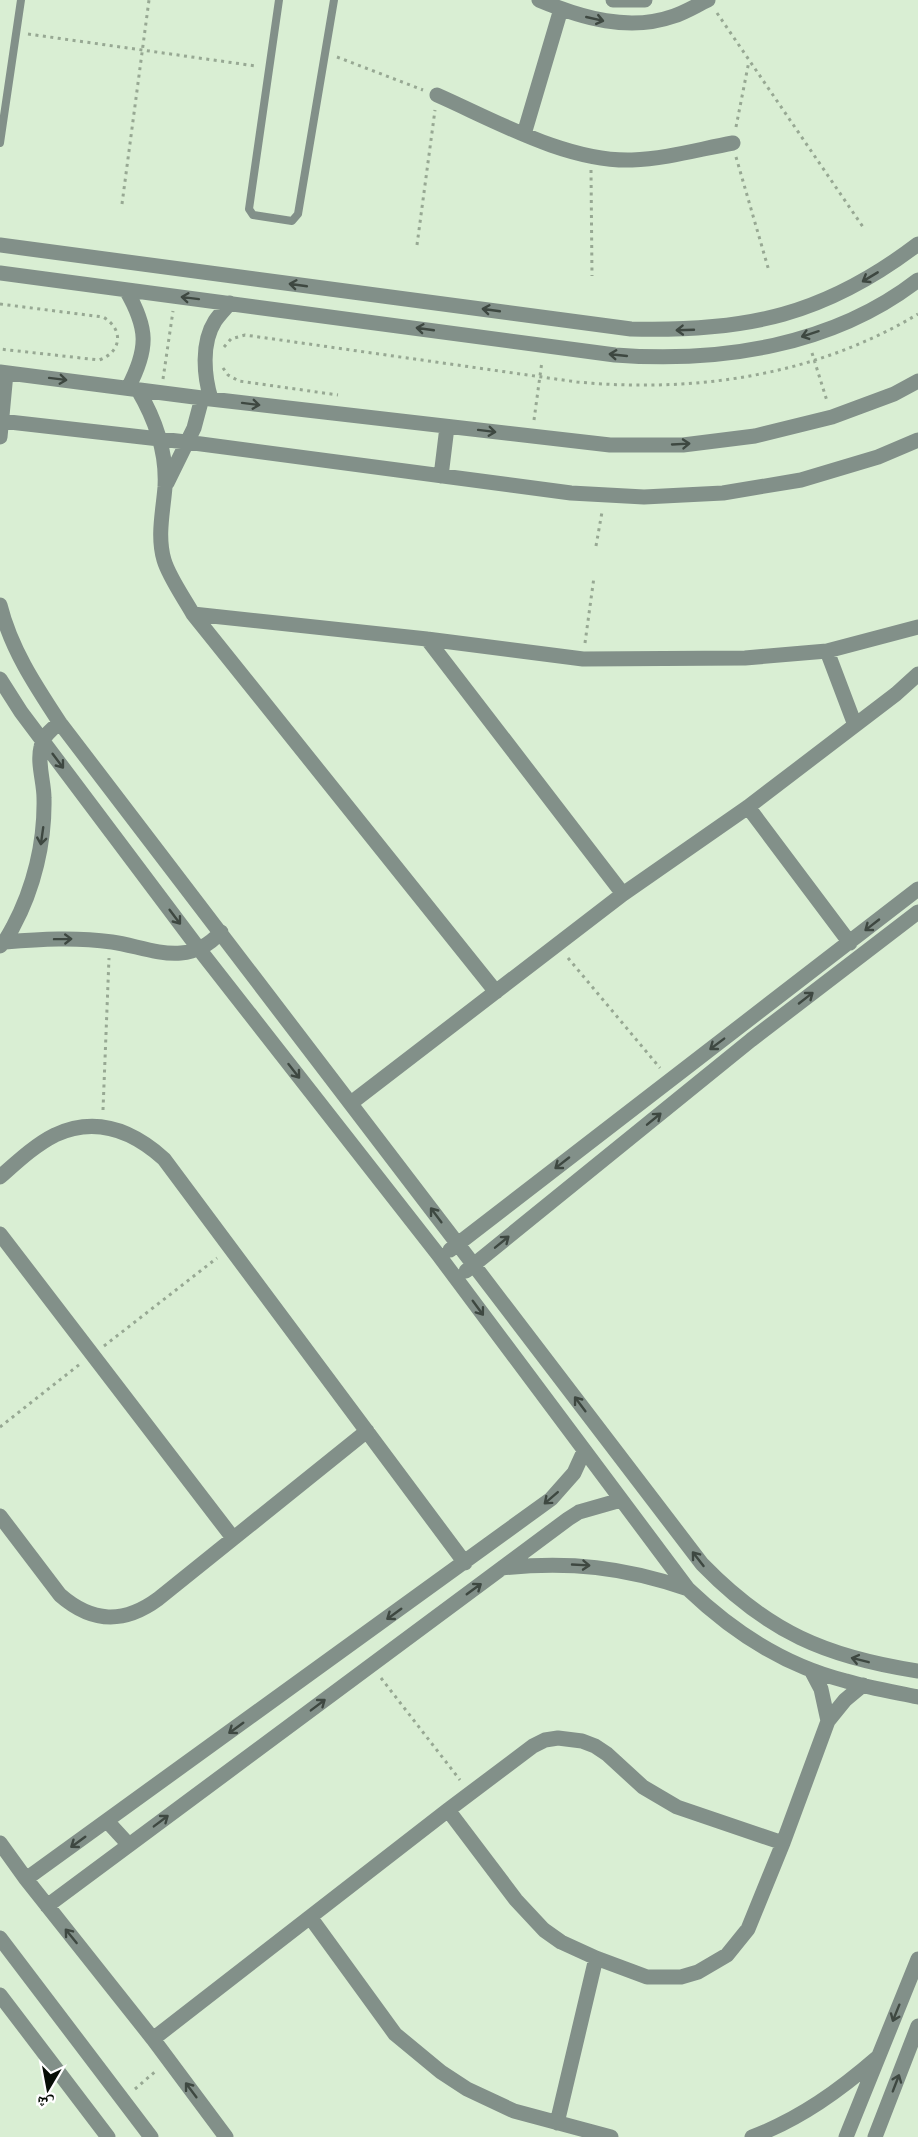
<svg xmlns="http://www.w3.org/2000/svg" width="918" height="2137" font-family="Karla,'Noto Naskh Arabic',sans-serif">
	<rect width="100%" height="100%" fill="#d9eed3"/>
	<g fill="none" stroke-linecap="round" stroke-linejoin="round">
		<path stroke="#97a893" stroke-width="3" stroke-dasharray="3 4.5" stroke-linecap="butt" d="M717 13 863 227
			M28 34 256 66
			M337 57 423 90
			M736 127 749 61
			M736 157 769 271
			M591 170 592 276
			M122 204 149 0
			M417 245 435 110
			M0 304 103 317C124 329 122 352 99 360L0 349
			M224 347 231 339 245 335 577 382C695 393 815 376 918 314
			M812 353 827 401
			M223 368 228 375 239 381 338 395
			M163 379 173 311
			M534 420 542 361
			M596 546 602 512
			M585 643 594 577
			M568 958 660 1068
			M103 1110 109 958
			M104 1346 217 1258
			M0 1427 80 1364
			M381 1678 460 1780
			M135 2089 157 2070"/>
		<path stroke="#829089" stroke-width="8" d="M279 0 249 209 253 215 292 221 298 214 334 0
			M0 143 21 0"/>
		<path stroke="#829089" stroke-width="15" d="M539 0C582 18 629 32 674 16 686 12 697 5 708 0
			M613 0H645
			M437 95C496 121 567 162 632 160 666 159 700 149 733 143
			M524 134 561 9
			M0 245 631 329C747 332 825 315 918 244
			M0 273 615 355C720 363 833 346 918 280
			M126 290C148 328 149 348 128 388
			M0 372 202 398 610 445H683L755 436 832 417 894 394 918 381
			M138 390C155 419 167 452 165 487 163 512 157 536 164 560 169 577 184 598 193 614L496 992
			M211 399C204 376 201 343 215 321 219 315 225 309 230 303
			M0 421 186 442 571 493 644 497 723 493 801 480 878 457 918 440
			M0 437 6 373
			M441 476 447 427
			M167 483 194 428 202 398
			M0 605C11 649 35 685 60 723L702 1564C768 1632 826 1657 918 1671
			M193 614 427 639 583 659 745 658 827 651 918 627
			M427 639 623 894
			M827 651 855 725
			M0 679 21 712 199 949 440 1257 688 1589C733 1632 785 1666 846 1681 870 1688 894 1692 918 1697
			M748 807 850 943
			M5 942C41 939 76 937 112 942 134 945 158 955 181 953 197 952 210 944 221 932
			M0 946C6 941 9 934 13 927 34 888 45 842 44 798 44 782 37 763 41 747 43 736 51 729 60 723
			M351 1103 623 894 748 807 896 694 918 674
			M0 1177C17 1162 35 1145 55 1135 96 1116 133 1131 164 1159L465 1563
			M0 1234 233 1538
			M450 1250 918 889
			M466 1271 751 1040 918 912
			M0 1516 60 1595C92 1623 124 1624 158 1599L367 1431
			M502 1568C569 1561 624 1567 688 1589
			M811 1670 821 1689 828 1721
			M448 1810 516 1900 544 1930 561 1942 596 1958 647 1977H681L698 1972 727 1955 748 1929 783 1843 828 1721 845 1700 863 1685
			M107 1821 129 1845
			M0 1843 26 1879 153 2039 226 2137
			M26 1879 551 1499 574 1473 584 1451
			M47 1906 568 1519 579 1512 621 1500
			M310 1917 395 2034 441 2072 467 2089 514 2111 611 2137
			M0 1938 151 2137
			M0 1995 108 2137
			M153 2039 448 1810 533 1746 545 1740 558 1738 582 1741 595 1746 607 1754 643 1787 677 1807 783 1843
			M557 2123 596 1958
			M752 2137C800 2119 840 2090 878 2057
			M846 2137 918 1959
			M875 2137 918 2026"/>
	</g>
	<defs><path id="oneway-shaft" d="M-6 0H5M1.5-3L5.5 0L1.5 3" fill="none" stroke-width="1.6" stroke-linecap="round" stroke-linejoin="round" transform="scale(1.5)"/></defs>
	<g stroke="#3e4841">
		<use href="#oneway-shaft" transform="translate(595 19) rotate(13)"/>
		<use href="#oneway-shaft" transform="translate(870 277) rotate(149)"/>
		<use href="#oneway-shaft" transform="translate(298 285) rotate(-172)"/>
		<use href="#oneway-shaft" transform="translate(190 298) rotate(-173)"/>
		<use href="#oneway-shaft" transform="translate(491 310) rotate(-172)"/>
		<use href="#oneway-shaft" transform="translate(425 329) rotate(-172)"/>
		<use href="#oneway-shaft" transform="translate(685 330) rotate(178)"/>
		<use href="#oneway-shaft" transform="translate(810 334) rotate(162)"/>
		<use href="#oneway-shaft" transform="translate(618 355) rotate(-174)"/>
		<use href="#oneway-shaft" transform="translate(58 379) rotate(7)"/>
		<use href="#oneway-shaft" transform="translate(251 404) rotate(7)"/>
		<use href="#oneway-shaft" transform="translate(487 431) rotate(7)"/>
		<use href="#oneway-shaft" transform="translate(681 444) rotate(-3)"/>
		<use href="#oneway-shaft" transform="translate(58 761) rotate(53)"/>
		<use href="#oneway-shaft" transform="translate(42 836) rotate(98)"/>
		<use href="#oneway-shaft" transform="translate(175 917) rotate(53)"/>
		<use href="#oneway-shaft" transform="translate(872 925) rotate(142)"/>
		<use href="#oneway-shaft" transform="translate(63 939) rotate(-1)"/>
		<use href="#oneway-shaft" transform="translate(806 998) rotate(-38)"/>
		<use href="#oneway-shaft" transform="translate(717 1044) rotate(143)"/>
		<use href="#oneway-shaft" transform="translate(294 1071) rotate(52)"/>
		<use href="#oneway-shaft" transform="translate(654 1119) rotate(-39)"/>
		<use href="#oneway-shaft" transform="translate(562 1163) rotate(142)"/>
		<use href="#oneway-shaft" transform="translate(436 1215) rotate(-127)"/>
		<use href="#oneway-shaft" transform="translate(502 1242) rotate(-39)"/>
		<use href="#oneway-shaft" transform="translate(478 1308) rotate(54)"/>
		<use href="#oneway-shaft" transform="translate(580 1404) rotate(-127)"/>
		<use href="#oneway-shaft" transform="translate(551 1498) rotate(139)"/>
		<use href="#oneway-shaft" transform="translate(698 1559) rotate(-128)"/>
		<use href="#oneway-shaft" transform="translate(581 1565) rotate(3)"/>
		<use href="#oneway-shaft" transform="translate(474 1589) rotate(-36)"/>
		<use href="#oneway-shaft" transform="translate(394 1614) rotate(144)"/>
		<use href="#oneway-shaft" transform="translate(860 1660) rotate(-166)"/>
		<use href="#oneway-shaft" transform="translate(318 1705) rotate(-37)"/>
		<use href="#oneway-shaft" transform="translate(236 1728) rotate(144)"/>
		<use href="#oneway-shaft" transform="translate(161 1821) rotate(-37)"/>
		<use href="#oneway-shaft" transform="translate(78 1842) rotate(144)"/>
		<use href="#oneway-shaft" transform="translate(71 1936) rotate(-129)"/>
		<use href="#oneway-shaft" transform="translate(896 2013) rotate(112)"/>
		<use href="#oneway-shaft" transform="translate(896 2083) rotate(-69)"/>
		<use href="#oneway-shaft" transform="translate(191 2090) rotate(-127)"/>
	</g>
	<g transform="translate(48 2089) rotate(190)" stroke="#ffffff" stroke-width="4.5" paint-order="stroke">
	<path d="M0-4.5L10 22L0 15L-10 22Z" fill="#070e06"/>
	<text y="-9" font-size="16" font-weight="bold" text-anchor="middle" fill="#070e06">ش</text>
	</g>
</svg>
